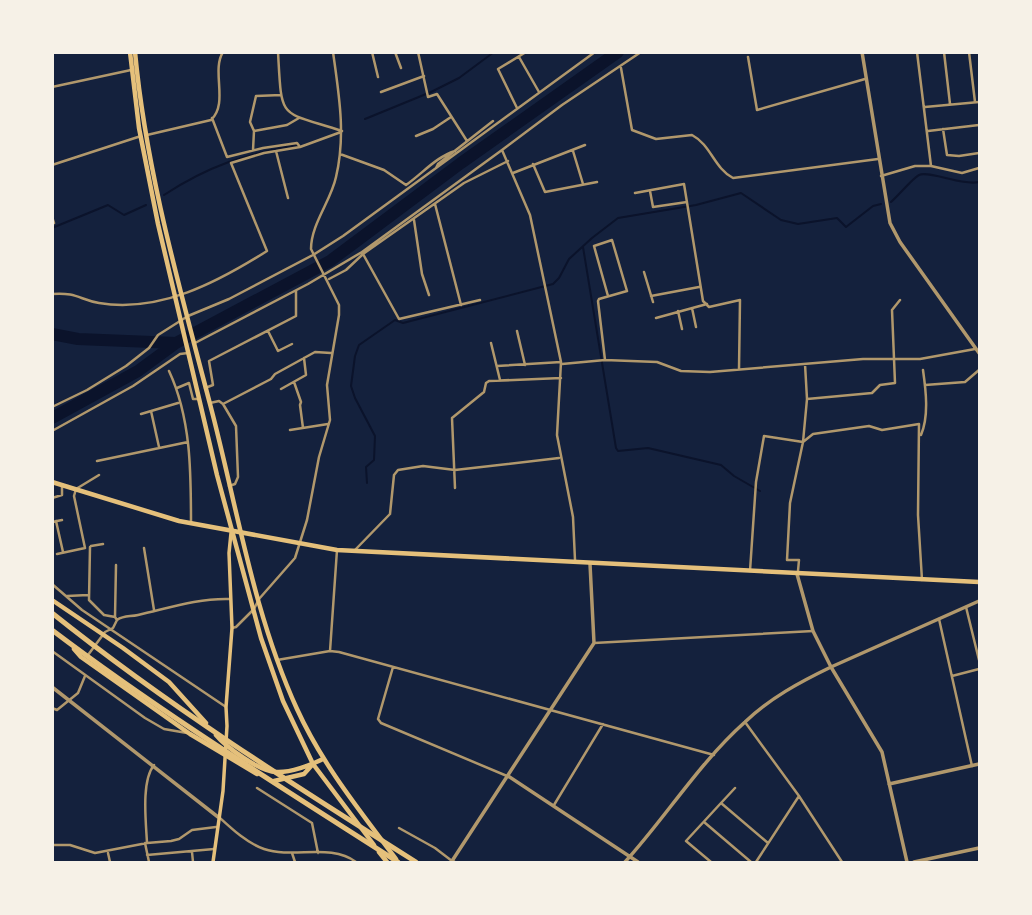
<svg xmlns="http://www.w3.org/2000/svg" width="1032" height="915" font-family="Georgia,serif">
	<rect width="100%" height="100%" fill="#14213d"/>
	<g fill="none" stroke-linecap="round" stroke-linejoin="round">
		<path stroke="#0b132b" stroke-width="2" d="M608 52 611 57
			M365 119 431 92 459 78 494 52
			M164 195C208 166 245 154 297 145
			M891 202C898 196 913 178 919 175 929 170 962 186 979 182
			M52 228 108 205 124 215 146 205
			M583 247 616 448 618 451 648 448 721 465 734 476 760 491
			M367 483 366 467 374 460 375 436 355 398 351 386 355 356 359 345 395 320 403 323 553 284 559 278 569 259 592 238 618 218 696 205 741 193 781 220 798 224 837 218 846 227 873 206 881 204"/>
		<path stroke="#0b132b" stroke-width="12" d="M52 334 78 339 176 343
			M52 418 138 371 176 343 330 261 461 163 618 52"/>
		<path stroke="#b1986c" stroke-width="2.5" d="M278 52C282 122 278 110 342 131
			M372 52 378 77
			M395 52 401 68
			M418 52 428 97 437 94 467 141
			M944 52 950 104
			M969 52 975 102
			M519 57 539 92
			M748 57 757 110 865 79
			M621 68 632 130 656 139 692 135C711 145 714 168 733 178L878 159
			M52 87 131 70
			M381 92 424 76
			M925 107 979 102
			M517 108 498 69 526 52
			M212 118 227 157 263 148 297 143 300 147
			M943 129 947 155 959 156 979 153
			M254 131 287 125 299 118
			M928 131 979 125
			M147 135 211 120C229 103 211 71 223 52
			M416 136 433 129 451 117
			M253 150 254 131 250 122 256 96 281 95
			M276 151 288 198
			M573 151 583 184
			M340 154 384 170 406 185C423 173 436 157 455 151
			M533 164 545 192 597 182
			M52 165 141 136
			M931 166 962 173 979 168
			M436 168 438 164 493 121
			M513 173 585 145
			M881 176 915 166H931L917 52
			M650 191 653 207 687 202
			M635 193 684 184 703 301 709 307 740 300 739 369
			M435 204 461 305
			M52 217 54 223
			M414 220 422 274 429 295
			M362 252 502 150
			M644 272 653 302
			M329 279 346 270 363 254 399 319 480 300
			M52 294C77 292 80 300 99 303 160 313 218 282 267 251L231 163 264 153 300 147 341 132
			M651 296 699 287
			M692 308 696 327
			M678 311 682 329
			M656 318 707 304
			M268 331 278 351 292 344
			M517 331 525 365
			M195 343 308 284 362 252 363 254 464 183 508 161
			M491 343 500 380
			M605 360 598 301 599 299 627 291 612 240 594 246 608 296
			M562 364 605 360 657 362 681 371 710 372 863 359H920L975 349
			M497 366 561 362
			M169 371C191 418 191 472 191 523
			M294 382 301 402 300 405 303 428
			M925 385 965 382 979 370
			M177 388 189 383 193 399H198
			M205 388 213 385 209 361 296 316V291
			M281 389 306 375 304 358
			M807 399 872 393 880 385 895 383 892 310 900 300
			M210 403 219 401 223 404 271 379 275 374 315 352 331 353
			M223 404 236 426 238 477 235 484 229 486
			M52 407 87 390 126 366 149 348 158 335 188 316 229 299 313 255 343 236 595 52
			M151 411 159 447
			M141 414 178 403
			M290 430 328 424
			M52 431 133 386 180 354 188 353
			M921 435C929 416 926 391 923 370
			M97 461 188 442
			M455 488 452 418 484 392 486 383 489 381 561 378
			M52 498 62 495V485
			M56 521 63 552
			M52 522 62 520
			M91 546 103 544
			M90 547 89 600 104 615 115 617
			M85 548 74 496 76 489 99 475
			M144 548 154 610
			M354 551 390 514 394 475 398 470 423 466 455 470 559 458
			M57 554 85 548
			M575 560 573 517 557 435 561 362 530 215 502 150 562 105 641 52
			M750 571 756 482 764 436 803 442 813 434 869 426 882 430 919 424 918 515 922 580
			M798 571 799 560H787L790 503 803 442 807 399 805 364
			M52 584 82 610 226 707
			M67 596 88 595
			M966 607 979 660
			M939 619 972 766
			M117 620C124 615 130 617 138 615 169 608 197 598 230 599
			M232 628 236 627 254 609 259 599 295 558 307 520 319 457 330 420 327 385 339 315V305L311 249C311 224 331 201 336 177 346 135 339 95 333 52
			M594 643 813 631
			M52 651 145 718 164 729 187 733
			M330 651 337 550
			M88 655 105 632 113 628 117 620 115 617 116 565
			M277 660 330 651 339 652 714 755
			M393 667 378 719 381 723 507 776
			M952 676 979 669
			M52 708 57 710 78 693 85 676
			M745 722 799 796 842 862
			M257 788 312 823 318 853
			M721 803 735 788
			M554 805 603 724
			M219 817C232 829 247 843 264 849 294 859 330 843 356 862
			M704 822 751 862
			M399 828 435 848 452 861
			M145 843 149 862
			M147 843 171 841 179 839 192 830 216 827
			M52 845H70L95 853 147 843C146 822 141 781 154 765
			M192 852 193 862
			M108 853 110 862
			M292 853 295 862
			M147 855 214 849
			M711 862 686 841 721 803 768 843
			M756 862 799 796"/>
		<path stroke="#b1986c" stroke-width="3.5" d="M862 52 890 223 900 242 979 353
			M797 574 813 631 831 667 979 601
			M52 687 218 817
			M508 776 638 862
			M889 784 979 764
			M454 862 452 861 594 643 590 564
			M625 862C666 817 699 763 745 722 770 698 800 682 831 667L882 752 907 862
			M914 862 979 848"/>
		<path stroke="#e5c07b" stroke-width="3.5" d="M213 862 223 791 227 726 226 707 232 628 229 553 231 533"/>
		<path stroke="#e5c07b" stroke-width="4.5" d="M52 482 179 521 337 550 979 582"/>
		<path stroke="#e5c07b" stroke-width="4.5" d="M130 52 139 128 158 224 217 475 261 638 283 701 313 764 374 845
			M135 52C146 171 180 289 210 404 237 506 253 613 297 709 322 764 360 811 396 859
			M52 600 123 648 169 682 206 723
			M74 649 81 657 190 734 257 774
			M216 735C226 747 260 772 276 772 290 773 311 765 323 759
			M274 781 304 774 312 765
			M379 852 387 862"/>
		<path stroke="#e5c07b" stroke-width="5" d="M52 613C167 705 292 784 416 862
			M52 630C163 714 281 787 398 862"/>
	</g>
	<rect width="1032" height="915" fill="none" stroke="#f6f1e7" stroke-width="108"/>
</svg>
